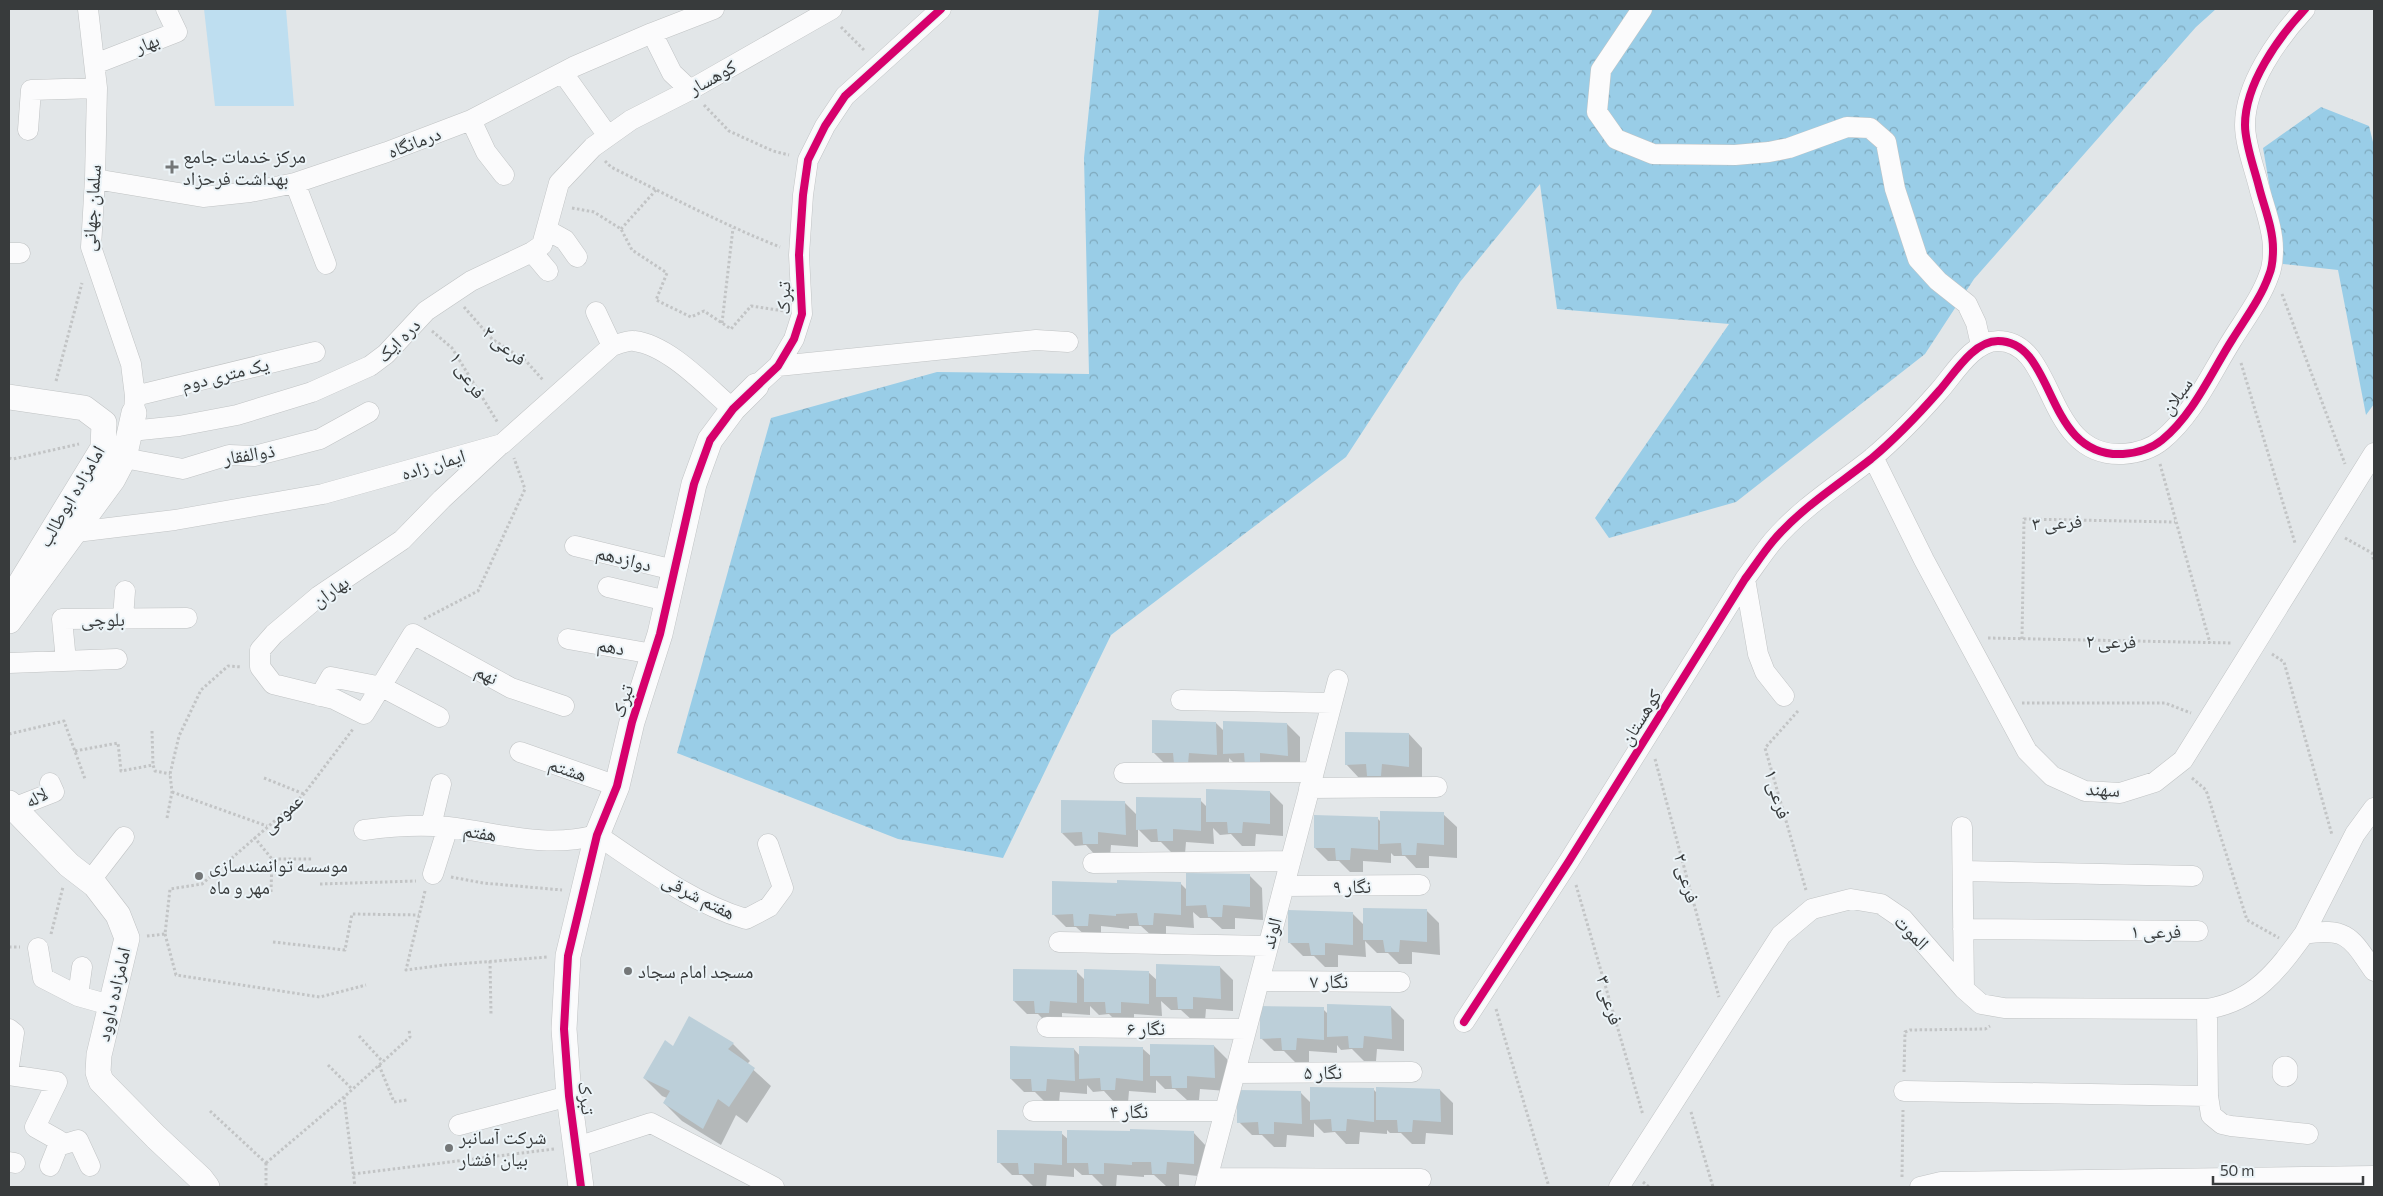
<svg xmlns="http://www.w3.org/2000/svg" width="2383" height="1196" font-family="Commissioner,'Noto Naskh Arabic',sans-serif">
	<defs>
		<pattern id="forest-crowns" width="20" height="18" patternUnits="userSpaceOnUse" patternTransform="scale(1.25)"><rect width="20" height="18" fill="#99cde7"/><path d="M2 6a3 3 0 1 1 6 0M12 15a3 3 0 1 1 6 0" fill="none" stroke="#7ea8bc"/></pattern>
	</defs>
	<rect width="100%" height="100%" fill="#e2e6e8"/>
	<path fill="url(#forest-crowns)" d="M1099 9H2216L2196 27 1974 279 1925 354 1736 502 1609 538 1595 518 1729 324 1557 309 1540 184 1460 282 1346 457 1111 635 1003 858 898 839 677 753 771 418 937 372 1089 374 1084 158Z
		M2321 107 2369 126 2374 146V404L2366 415 2338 270 2283 264 2263 148Z"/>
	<path fill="#bedef0" d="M204 9H286L294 106H215Z"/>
	<path fill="#0003" d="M1216 723 1225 732 1287 724 1300 737V768L1238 767 1229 758V767L1167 766 1153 752Z
		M1409 734 1422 748V779L1395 777 1394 789H1381L1370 777 1359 778 1346 764Z
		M1270 792 1283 805V836L1256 834 1255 846H1242L1231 834 1220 835 1213 828 1214 844 1186 842 1185 854H1173L1161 842H1151L1138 829V847L1111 845 1110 857H1097L1086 845 1075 846 1062 833 1125 803 1138 816 1200 800 1207 807Z
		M1443 814 1457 827V858L1429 856V868H1416L1405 856H1394L1391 853V863L1363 861V872H1350L1339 861H1328L1315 848 1377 818 1381 822Z
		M1249 875 1262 888 1263 920 1235 918V929H1222L1210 918H1200L1193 912 1194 928 1166 926V937H1153L1141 926H1129V929L1101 926V938H1088L1076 927H1066L1053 914 1180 883 1187 890Z
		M1426 910 1439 923 1440 955 1412 952V964H1399L1388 953H1377L1365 941 1366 957 1338 955V967H1325L1314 956H1303L1290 943 1352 913 1364 925Z
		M1220 967 1233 980V1011L1206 1009 1205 1021H1193L1181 1010H1171L1161 1001 1162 1016 1134 1014V1026H1121L1109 1014 1099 1015 1090 1006V1015L1062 1013V1025H1049L1038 1014H1027L1014 1001 1076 971 1086 981 1148 972 1158 981Z
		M1391 1007 1404 1020V1051L1377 1049 1376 1061H1364L1352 1049 1341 1050 1337 1045V1053L1309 1051V1063H1296L1284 1051H1274L1261 1038 1323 1009 1328 1014Z
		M733 1044 750 1061 747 1064 771 1086 747 1123 736 1115 721 1145 682 1121 664 1103 667 1098 662 1096 644 1078 674 1048Z
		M1214 1046 1227 1059V1091L1200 1089 1199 1100H1187L1175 1089H1165L1156 1080V1093L1129 1091 1128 1103H1115L1104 1091 1093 1092 1087 1085V1094L1060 1092 1059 1103H1046L1035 1092H1024L1011 1079 1074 1049 1080 1056 1143 1049 1152 1057Z
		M1374 1090 1377 1093 1440 1090 1453 1103V1135L1426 1133 1425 1144H1412L1401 1133H1390L1387 1130V1134L1360 1132 1359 1144H1346L1335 1132 1324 1133 1314 1123V1137L1287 1135 1286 1147H1274L1262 1135H1252L1239 1122 1301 1093 1311 1103Z
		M1193 1132 1206 1146 1207 1177 1179 1174V1186H1166L1154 1175H1144V1177L1117 1175 1116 1187H1104L1092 1175H1082L1074 1168V1177L1047 1175 1046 1187H1034L1022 1175H1012L999 1162 1061 1133 1069 1140Z
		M2351 1183H2363L2367 1187H2350Z"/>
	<path fill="#bccfd9" d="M1152 720 1216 722 1217 755 1189 753 1188 764H1174L1173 753H1152Z
		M1223 721 1287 723 1288 756 1260 753V765H1245L1244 753 1223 754Z
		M1345 732 1409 733V767L1382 764 1381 776H1367L1366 764 1345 765Z
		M1206 789 1270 791V824L1243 822 1242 833H1228L1227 822H1206Z
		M1136 797 1201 798V831L1173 829V841H1158L1157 829 1136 830Z
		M1061 800 1125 801 1126 835 1098 832V844H1083L1082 832 1061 833Z
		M1380 811 1444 812V845L1417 843 1416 855H1402L1401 843 1380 844Z
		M1314 815 1378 817V850L1351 848 1350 860H1336L1335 848H1314Z
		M1186 873 1250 874V907L1223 905 1222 917H1208L1206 905 1186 906Z
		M1117 880 1181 882V915L1154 913 1153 925H1139L1137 913 1116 914V916L1089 914 1088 926H1074L1073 914 1052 915V881L1117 883Z
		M1363 908 1427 909V942L1400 940 1399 952H1385L1383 940H1363Z
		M1288 910 1353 912V945L1325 943V955H1311L1309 943H1288Z
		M1156 964 1220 966 1221 999 1193 997V1009H1178L1177 997H1156Z
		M1013 969 1077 970V1003L1050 1001 1049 1013H1035L1034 1001H1013Z
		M1084 969 1149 971V1004L1121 1002V1013H1106L1105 1002H1084Z
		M1327 1004 1391 1006 1392 1039 1364 1036 1363 1048H1349L1348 1036 1327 1037Z
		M1260 1006 1324 1007V1040L1297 1038 1296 1050H1282L1281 1038 1260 1039Z
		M689 1016 734 1043 728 1049 755 1068 729 1107 718 1099 703 1129 663 1103 670 1091 643 1078 665 1040 673 1046Z
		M1150 1044 1214 1045 1215 1078 1187 1076V1088H1172L1171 1076H1150Z
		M1010 1046 1074 1048 1075 1081 1047 1079 1046 1091H1032L1031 1079H1010Z
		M1079 1046 1143 1047V1081L1116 1078 1115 1090H1101L1100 1078 1079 1079Z
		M1310 1087 1374 1088V1122L1347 1119 1346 1131H1332L1331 1119 1310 1120Z
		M1376 1087 1440 1089 1441 1122 1413 1120 1412 1132H1398L1397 1120H1376Z
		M1237 1090 1301 1091 1302 1124 1274 1122V1134H1259L1258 1122 1237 1123Z
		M1130 1129 1194 1131V1164L1167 1162 1166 1174H1152L1151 1162H1132V1165L1104 1163V1174H1089L1088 1163H1067V1130L1130 1131Z
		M997 1130 1062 1131V1165L1034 1163V1174H1019L1018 1163H997Z"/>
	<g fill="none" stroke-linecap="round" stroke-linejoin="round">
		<defs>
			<path id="minor" d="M88 9 97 88 95 179 91 247 131 364 135 396 134 413
				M1642 9 1601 70 1597 112 1616 139 1653 154 1735 155 1769 152 1789 148 1847 127 1870 128 1886 142 1895 189 1918 259 1938 281 1967 304 1976 323 1981 345
				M652 33 672 73 690 90
				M95 64 177 32 166 9
				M563 73 608 136
				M471 120 486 152 504 175
				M28 130 31 90 97 88
				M95 179 203 197 250 192 295 183 387 152 471 120 573 67 652 33 714 9
				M295 183 326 264
				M547 230 565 240 577 257
				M532 252 548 271
				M9 253H20
				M596 312 612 346
				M778 366 1036 340 1068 342
				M756 386 778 366 794 339 802 314 799 255 803 195 808 160 825 126 845 96 941 9
				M135 396 315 352
				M131 431 179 426 237 415 312 392 370 366 386 354 426 311 471 281 532 252 542 245 559 183 593 147 631 120 690 90 832 9
				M498 447 442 499 402 540 319 596 274 634 260 650V667L273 684 334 699 364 714 413 634 511 688 564 706
				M1873 457 1924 560 2027 751 2052 776 2085 791 2120 793 2155 782 2183 760 2374 453
				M124 458 183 469 229 455 254 456 320 439 369 412
				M76 532 175 520 323 494 502 444 612 346C618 344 628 340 634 341 669 345 707 387 733 409
				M575 546 674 570
				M1745 579 1758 654 1765 672 1784 696
				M608 587 667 601
				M123 618 125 591
				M568 639 653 654
				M66 661 62 619 187 618
				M9 663 117 659
				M320 696 331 677 382 687 439 717
				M1181 700 1332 703
				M520 752 617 786
				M1124 773 1313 772
				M1309 788 1437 787
				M13 808 54 792 50 783
				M431 826 441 784
				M1962 827 1964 989
				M364 830C393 826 418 824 448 827 501 833 543 849 597 835 643 866 692 903 746 919L769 907 783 888 768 844
				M1093 863 1290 861
				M1963 871 2193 876
				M433 874 448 827
				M90 881 124 837
				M1284 886 1420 885
				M1963 929 2198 931
				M2304 934C2348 927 2351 938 2374 971
				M1059 942 1268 946
				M38 948 43 978 78 996 110 1005
				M1259 981 1400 982
				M78 996 82 967
				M2207 1009 2208 1096 2211 1115 2222 1124 2231 1126 2308 1134
				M1464 1022 1569 861 1745 579C1754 567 1763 553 1773 541 1801 508 1838 485 1871 459 1896 438 1918 415 1939 391 1954 374 1973 341 1998 341 2057 341 2043 458 2123 454 2137 453 2151 449 2162 440 2193 415 2211 373 2232 340 2245 319 2261 298 2269 275 2272 268 2273 257 2273 249 2273 228 2264 207 2259 187 2254 167 2245 144 2245 125 2245 84 2278 38 2305 9
				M1047 1027 1246 1029
				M9 1029 14 1033 9 1066
				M1235 1073 1412 1072
				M9 1075 57 1082 35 1127 58 1140V1146L50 1166
				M1904 1091 2208 1096
				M1033 1111H1225
				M459 1125 569 1096
				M58 1146 78 1140 90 1166
				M577 1147 651 1123 774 1187
				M9 1162 15 1163
				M1207 1178 1421 1179
				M1205 1187 1338 680
				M1619 1187 1781 935 1812 909 1851 899 1881 904 1903 919 1964 989 1981 1004 2004 1008 2207 1009C2255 1001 2277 971 2304 934L2355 834 2374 808
				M1920 1187 1941 1182 2374 1176"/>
			<path id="tertiary" d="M9 397 84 408 104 423 103 448 9 602
				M9 621 113 479 124 458 134 413
				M9 803 69 865 95 885 118 915 127 938 99 1055 98 1072 101 1081 156 1137 201 1179 207 1187
				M2285 1069V1074
				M581 1187 569 1096 564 1029 568 956 597 835 617 786 632 722 660 634 694 484 710 440 733 409 756 386"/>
		</defs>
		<use href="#minor" stroke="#c0c3c4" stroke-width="21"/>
		<use href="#tertiary" stroke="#c0c3c4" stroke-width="26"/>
		<path stroke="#c2c4c5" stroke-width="3" stroke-dasharray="2.5 2.5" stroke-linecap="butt" d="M841 27 865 51
			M704 105 729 131 773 151 789 155
			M605 161 611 167C667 195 722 224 780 247
			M572 208 594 212 621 229 632 250 667 273 656 300 691 317 704 311 731 329 751 306 784 311
			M621 229 656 190
			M2282 294 2345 464
			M464 307 492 339 526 361 543 380
			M722 323 733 228
			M432 331 452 348 498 423
			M2241 363 2295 543
			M56 381 82 283
			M9 458 13 459 79 444
			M2160 464 2210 643
			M2345 538 2372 553 2374 562
			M424 619 478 591 525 489 514 458
			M1988 638 2232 643
			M2022 639 2024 519 2175 522
			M2272 654 2284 662 2332 835
			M2022 703H2165L2191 713
			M1798 711 1765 748 1806 890
			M152 731 153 765
			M9 734 64 721 85 779
			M75 751 118 743 121 771 153 765 155 771 170 774
			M1655 759 1719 997
			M264 778 304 794
			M2192 778 2206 790 2247 920 2279 938
			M172 792 267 826
			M167 818 172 792 170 774 179 736 201 690 228 666 242 667
			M254 837 272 859H312
			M451 877 483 883 562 890
			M320 884 416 881
			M1576 885 1643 1115
			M425 891 406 970 444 965 548 957
			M271 892 272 859
			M51 934 63 887
			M165 934 176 975 320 997 366 985
			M147 936 165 934 170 889 202 884 286 811 304 794 353 729
			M273 942 345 950 352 914 419 915
			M9 947H20
			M490 961 491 1015
			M1496 1009 1549 1187
			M359 1036 383 1062
			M328 1065 352 1089
			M379 1065 394 1102 407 1100
			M1904 1072 1905 1032 1910 1030 1985 1029 1990 1026
			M344 1097 355 1187
			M210 1111 266 1163
			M1691 1112 1713 1187
			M266 1163 344 1097 410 1037 409 1029
			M266 1163V1187
			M353 1174 554 1149
			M1902 1177 1903 1110
			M1643 1182 1649 1187"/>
		<use href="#minor" stroke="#fbfbfc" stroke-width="20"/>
		<use href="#tertiary" stroke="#fbfbfc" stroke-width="25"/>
		<defs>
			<path id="cycleway" d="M1464 1022 1569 861 1745 579C1754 567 1763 553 1773 541 1801 508 1838 485 1871 459 1896 438 1918 415 1939 391 1954 374 1973 341 1998 341 2057 341 2043 458 2123 454 2137 453 2151 449 2162 440 2193 415 2211 373 2232 340 2245 319 2261 298 2269 275 2272 268 2273 257 2273 249 2273 228 2264 207 2259 187 2254 167 2245 144 2245 125 2245 84 2278 38 2305 9
				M581 1187 569 1096 564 1029 568 956 597 835 617 786 632 722 660 634 694 484 710 440 733 409 778 366 794 339 802 314 799 255 803 195 808 160 825 126 845 96 941 9"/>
		</defs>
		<use href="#cycleway" stroke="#ecf4f8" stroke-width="11"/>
		<use href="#cycleway" stroke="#d6006c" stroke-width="8"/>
	</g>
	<g fill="#747778" stroke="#ecf4f8" stroke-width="2">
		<path d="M169.5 159.5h5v5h5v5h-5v5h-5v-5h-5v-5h5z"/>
		<circle cx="199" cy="876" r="5"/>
		<circle cx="628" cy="971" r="5"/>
		<circle cx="449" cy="1148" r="5"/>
	</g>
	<g text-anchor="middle" stroke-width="4" stroke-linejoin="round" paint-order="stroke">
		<g font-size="19" fill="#383b3c" stroke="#ecf4f8">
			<text transform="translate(147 43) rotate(-21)" y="7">بهار</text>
			<text transform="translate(712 77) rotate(-29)" y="7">کوهسار</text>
			<text transform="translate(414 142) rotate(-21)" y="7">درمانگاه</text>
			<text transform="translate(91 208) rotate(-86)" y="7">سلمان جهانی</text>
			<text transform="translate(783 298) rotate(-89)" y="7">تبرک</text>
			<text transform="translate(398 340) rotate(-45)" y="7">دره ایک</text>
			<text transform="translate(505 345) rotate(40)" y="7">فرعی ۲</text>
			<text transform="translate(225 374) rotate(-14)" y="7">یک متری دوم</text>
			<text transform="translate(468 375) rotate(58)" y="7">فرعی ۱</text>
			<text transform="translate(2176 396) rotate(-54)" y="7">سبلان</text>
			<text transform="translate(249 454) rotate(-9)" y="7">ذوالفقار</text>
			<text transform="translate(433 464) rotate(-17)" y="7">ایمان زاده</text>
			<text transform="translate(71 496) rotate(-60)" y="7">امامزاده ابوطالب</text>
			<text transform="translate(2057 522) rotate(-3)" y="7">فرعی ۳</text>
			<text transform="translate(624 558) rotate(14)" y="7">دوازدهم</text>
			<text transform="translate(330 591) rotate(-35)" y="7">بهاران</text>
			<text x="103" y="626">بلوچی</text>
			<text transform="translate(2111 641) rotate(1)" y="7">فرعی ۲</text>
			<text transform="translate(611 646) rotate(10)" y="7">دهم</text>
			<text transform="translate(487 674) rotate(28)" y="7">نهم</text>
			<text transform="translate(622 701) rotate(-73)" y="7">تبرک</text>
			<text transform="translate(1640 717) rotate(-58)" y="7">کوهستان</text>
			<text transform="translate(568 769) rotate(19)" y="7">هشتم</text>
			<text transform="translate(2103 789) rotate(3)" y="7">سهند</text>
			<text transform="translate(1778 794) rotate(74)" y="7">فرعی ۱</text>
			<text transform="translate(36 797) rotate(-27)" y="7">لاله</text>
			<text transform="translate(282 813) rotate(-42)" y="7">عمومی</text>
			<text transform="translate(480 832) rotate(9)" y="7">هفتم</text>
			<text transform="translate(1687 878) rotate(75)" y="7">فرعی ۲</text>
			<text x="1352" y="893">نگار ۹</text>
			<text transform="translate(699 896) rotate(27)" y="7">هفتم شرقی</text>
			<text x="2156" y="938">فرعی ۱</text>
			<text transform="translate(1912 932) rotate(46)" y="7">الموت</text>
			<text transform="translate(1271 933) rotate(-75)" y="7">الوند</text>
			<text x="1329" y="988">نگار ۷</text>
			<text transform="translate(113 994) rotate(-77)" y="7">امامزاده داوود</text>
			<text transform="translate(1610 1000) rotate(74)" y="7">فرعی ۳</text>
			<text x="1146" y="1035">نگار ۶</text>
			<text x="1323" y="1079">نگار ۵</text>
			<text transform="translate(587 1098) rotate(83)" y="7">تبرک</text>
			<text x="1129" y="1118">نگار ۴</text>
		</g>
		<g font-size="19" fill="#383b3c" stroke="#ecf4f8" text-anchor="start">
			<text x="183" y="163">مركز خدمات جامع<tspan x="183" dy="22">بهداشت فرحزاد</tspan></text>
			<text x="209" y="872">موسسه توانمندسازی<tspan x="209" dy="22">مهر و ماه</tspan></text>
			<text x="638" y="978">مسجد امام سجاد</text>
			<text x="459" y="1144">شرکت آسانبر<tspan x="459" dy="22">بیان افشار</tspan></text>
		</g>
	</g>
	<rect width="2383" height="1196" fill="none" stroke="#383b3c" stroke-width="20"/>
	<path d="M2213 1176v8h150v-8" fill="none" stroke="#383b3c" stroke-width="2.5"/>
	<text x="2220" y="1176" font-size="15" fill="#383b3c" stroke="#ecf4f8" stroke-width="4" paint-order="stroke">50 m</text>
</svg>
